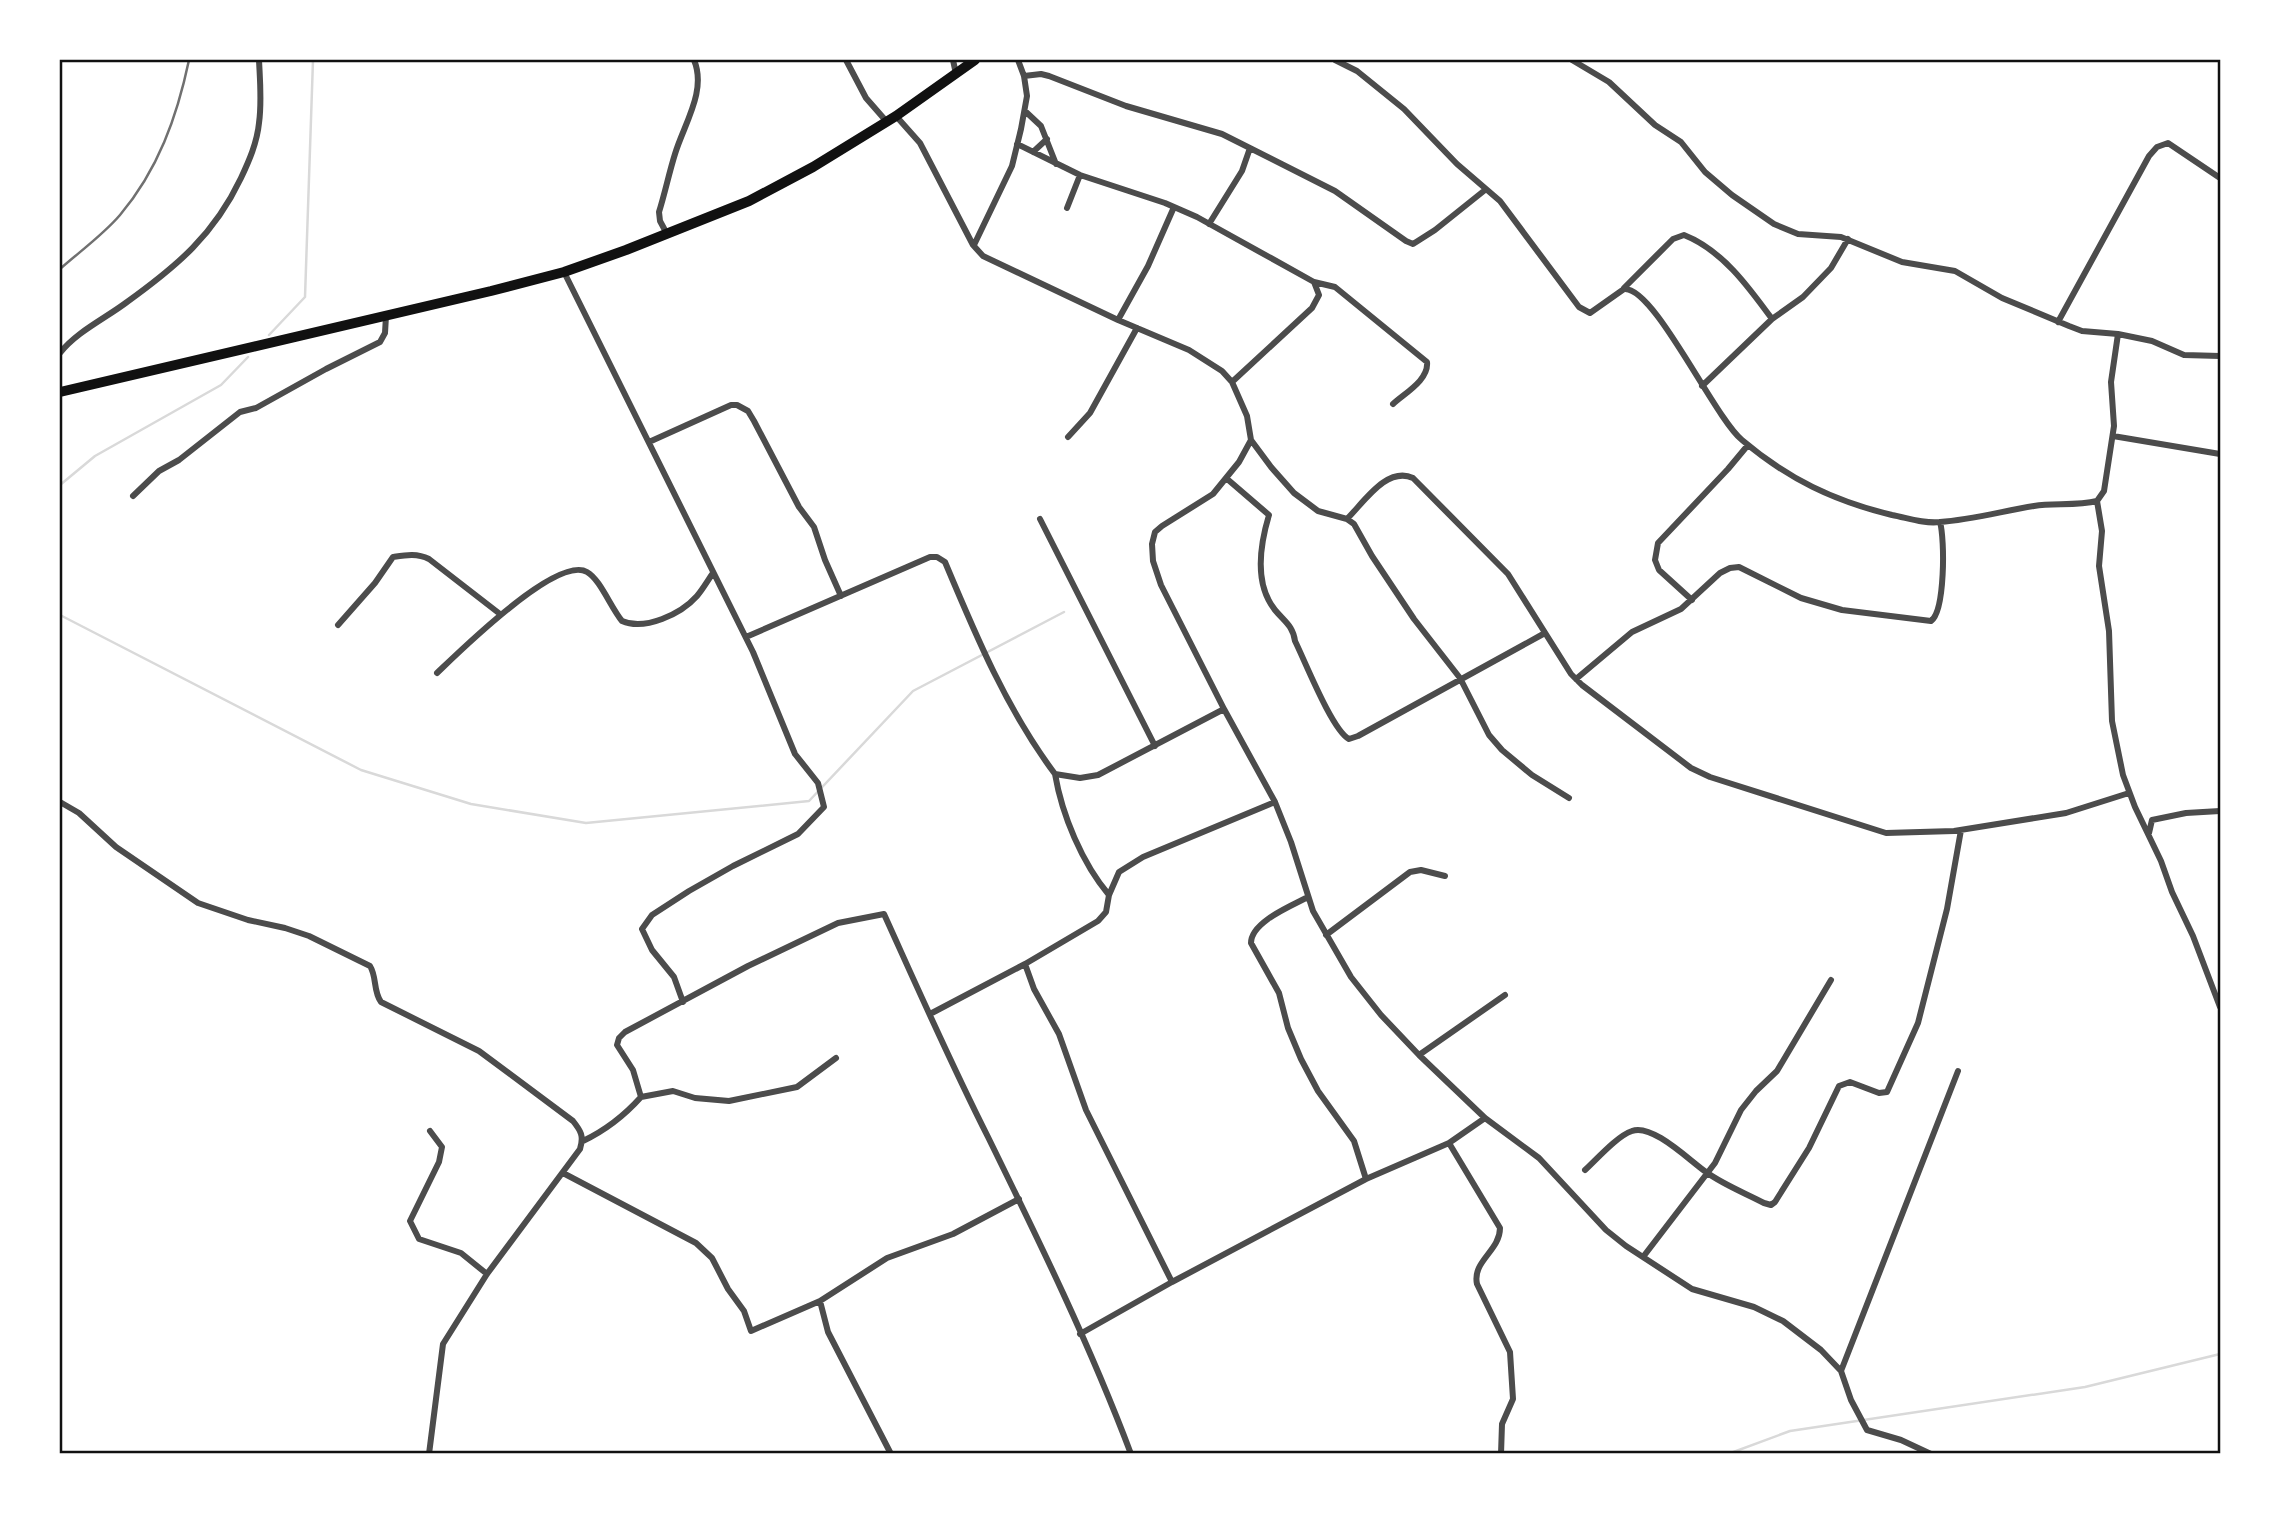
<svg xmlns="http://www.w3.org/2000/svg" width="2280" height="1513" font-family="Raleway,sans-serif">
	<rect width="100%" height="100%" fill="#fff"/>
	<g fill="none" stroke-linecap="round" stroke-linejoin="round">
		<path stroke="#d9d9d9" stroke-width="2.5" d="M269 335 305 297 313 60
			M60 485 95 456 221 385 248 357
			M60 615 361 770 471 804 586 823 809 801 913 691 1064 612
			M1728 1454 1790 1431 2085 1387 2220 1354"/>
		<path stroke="#4c4c4c" stroke-width="6" d="M846 60 866 98 887 122
			M953 60 956 74
			M1335 60 1357 71 1404 109 1457 164 1500 201 1579 307 1590 313 1624 289C1654 286 1714 417 1742 440 1788 479 1834 501 1892 515 1908 518 1924 524 1940 522 1971 520 2003 511 2034 506 2054 503 2077 506 2097 501L2104 491 2114 426 2111 382 2118 334 2152 341 2184 355 2220 356
			M1572 60 1609 82 1655 125 1681 142 1705 172 1732 195 1774 224 1798 234 1841 237 1902 262 1955 271 2002 298 2069 326 2082 331 2118 334
			M1024 76 1041 74 1049 76 1126 106 1222 134 1335 191 1406 241 1413 244 1435 230 1485 190
			M1025 111 1041 126 1056 164
			M896 116 920 143 973 245 983 256 1118 320 1189 350 1222 371 1232 382 1247 416 1251 440 1239 462 1213 494 1162 526 1155 532 1152 544 1153 561 1161 585 1224 709 1275 802 1291 842 1313 911 1351 977 1381 1015 1419 1055 1485 1118 1539 1158 1606 1230 1626 1246 1692 1289 1754 1307 1783 1321 1821 1350 1841 1371 1851 1400 1867 1430 1901 1440 1931 1454
			M1017 144 1080 175 1165 203 1197 217 1314 282 1335 287 1427 362C1429 380 1405 393 1393 404
			M1033 152 1047 139
			M1067 208 1080 175
			M1209 224 1242 171 1250 148
			M667 234 660 221 659 212C665 193 669 173 675 154 684 124 707 91 694 60
			M974 245 1012 166 1021 129 1027 96 1024 76 1018 60
			M564 272 753 652 795 754 818 783 824 807 798 834 733 866 689 891 652 915 642 929 652 950 674 977 683 1002
			M1624 288 1673 239 1684 235C1722 250 1748 286 1772 319
			M1118 320 1148 266 1174 207
			M2058 322 2149 156 2157 147 2168 143 2220 178
			M60 353C76 332 106 318 127 302 177 266 214 235 241 178 249 161 257 143 259 123 262 102 260 81 259 60
			M1232 382 1312 308 1319 295 1314 282
			M1702 386 1772 319 1803 297 1831 268 1848 239
			M2113 436 2220 454
			M1068 437 1090 413 1137 328
			M1251 440 1271 467 1294 493 1318 511 1347 519 1354 524 1372 556 1414 619 1460 678 1489 735 1502 750 1532 775 1569 798
			M649 442 731 405H737L748 411 754 421 799 507 814 527 825 560 841 596
			M1226 478 1269 515C1260 545 1254 584 1275 610 1285 622 1293 626 1295 641 1305 661 1332 730 1349 739L1358 736 1545 633
			M133 496 159 471 179 460 240 412 256 408 326 369 380 342 385 333 386 316
			M2097 501 2102 531 2099 566 2109 631 2112 721 2123 775 2135 807 2161 861 2172 892 2193 936 2220 1007
			M1040 519 1155 746
			M1347 519C1364 502 1387 466 1413 478L1508 574 1571 674 1582 685 1691 768 1710 777 1886 833 1954 831 2066 813 2129 793
			M1692 600 1659 570 1655 560 1658 543 1728 469 1748 445
			M338 625 375 583 393 557C406 555 417 553 429 559L500 614
			M746 637 930 557H937L945 562C976 636 1007 710 1055 774L1080 778 1098 775 1224 709
			M437 673C459 652 557 555 587 572 600 579 611 608 622 621 645 631 681 614 697 596 703 589 708 580 713 573
			M1576 679 1632 632 1681 609 1720 573 1730 568 1739 567 1801 598 1842 610 1931 621C1945 611 1945 540 1940 522
			M1055 774C1062 815 1082 863 1109 895
			M60 802 79 813 116 847 198 903 248 920 285 928 309 936 370 966C377 977 373 991 381 1002L479 1051 573 1121C581 1131 584 1136 580 1149L487 1274 443 1344 429 1454
			M2149 833 2152 820 2186 813 2220 811
			M1326 935 1410 872 1421 870 1445 876
			M930 1014 1025 964
			M1419 1055 1505 995
			M641 1097 673 1091 695 1098 729 1101 797 1087 836 1058
			M430 1131 442 1147 439 1162 410 1221 419 1239 461 1253 487 1274
			M583 1141C606 1130 624 1116 641 1097L633 1070 617 1045 619 1038 625 1032 748 966 838 923 884 914C918 989 951 1064 988 1137 1039 1241 1090 1345 1131 1454
			M1449 1143 1500 1228C1500 1251 1472 1261 1477 1284L1510 1352 1513 1399 1502 1424 1501 1454
			M1585 1170C1597 1159 1617 1136 1632 1131 1652 1123 1690 1161 1706 1172 1724 1185 1745 1193 1764 1203L1771 1205 1775 1202 1809 1148 1839 1086 1850 1082 1879 1093 1887 1092 1918 1023 1947 909 1961 830
			M563 1173 696 1243 712 1258 728 1289 744 1311 751 1331 820 1301 887 1258 953 1234 1019 1199
			M1366 1179 1449 1143 1485 1118
			M1643 1257 1715 1163 1741 1110 1756 1091 1777 1071 1831 980
			M1172 1282 1086 1110 1059 1034 1034 989 1025 964 1098 921 1106 912 1109 895 1119 872 1143 857 1275 802
			M820 1301 828 1332 891 1454
			M1080 1334 1172 1282 1366 1179 1354 1141 1318 1091 1301 1059 1288 1028 1279 993 1251 943C1251 922 1291 906 1308 897
			M1841 1371 1958 1071"/>
		<path stroke="#111" stroke-width="10" d="M60 392 491 291 564 272 626 250 749 201 813 167 896 116 975 60"/>
		<path stroke="#707070" stroke-width="2.5" d="M60 269C79 252 103 235 120 215 158 170 177 117 189 60"/>
	</g>
	<rect width="2280" height="1513" fill="none" stroke="#ffffff" stroke-width="122"/>
	<rect x="61" y="61" width="2158" height="1391" fill="none" stroke="#111" stroke-width="2.5"/>
</svg>
